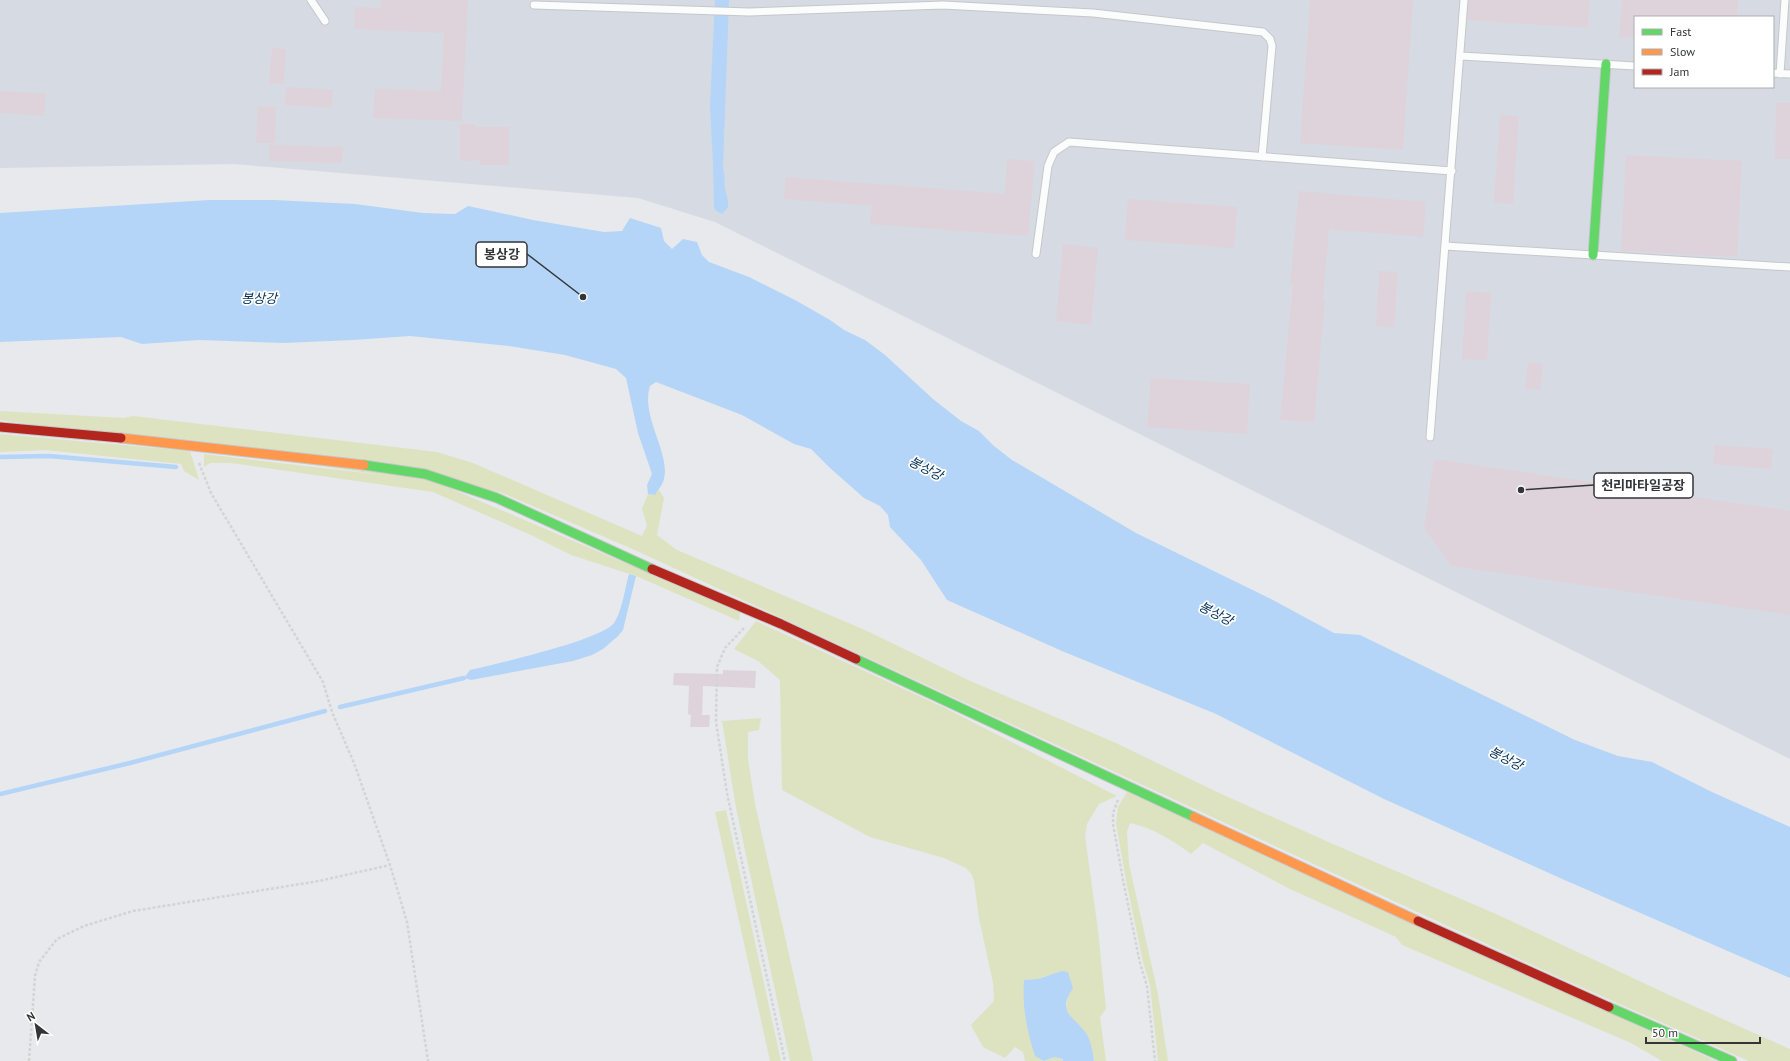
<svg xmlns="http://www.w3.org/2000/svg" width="1790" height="1061" font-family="'PT Sans','Noto Sans KR',sans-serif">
	<rect width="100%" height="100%" fill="#e7e9ec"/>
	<path fill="#d6dae3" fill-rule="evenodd" d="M0 0H1790V759L715 222 638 198 234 164 0 168ZM1635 17H1773V87H1635Z"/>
	<path fill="#dde3c1" d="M0 411 124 418 133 416 437 452 473 463 642 536 647 525 642 509 648 494 654 495 659 490 664 498 657 535 677 550 865 630 966 679 1116 743 1217 792 1333 844 1496 914 1680 1000 1790 1049V1061H1749L1556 976 637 551 500 492 0 420Z
		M0 434 190 451 199 480 184 471 181 464 45 450 0 452Z
		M204 454 433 481 740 612 739 621 636 576 571 555 531 535 433 492 231 463H210L204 467Z
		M756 621 945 708 1117 796 1099 804 1087 824 1085 836 1098 930 1106 1009 1100 1017 1106 1061H1094L1092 1051 1080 1026 1071 1019 1066 1008 1068 996 1049 975 1038 979 1024 980 1044 1061 1054 1057 1063 1059V1061H1025L1023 1052 1015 1047 1005 1058 983 1047 971 1025 994 1001 993 983 979 918 974 881 972 875 966 868 944 858 870 837 782 790 780 680 758 661 734 649Z
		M761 718 759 730 748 732V759L755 804 813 1061H790L736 808 722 721Z
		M1127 792 1716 1061H1662L1631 1043 1402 945 1396 937 1290 889 1203 843 1191 854C1172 840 1153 828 1130 823L1127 832 1129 864 1158 994 1168 1061H1158L1150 985 1143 962 1126 880 1116 823 1118 807Z
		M726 810 781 1061H770L715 812Z"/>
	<path fill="#b4d5f8" d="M715 0H729L723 168C725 175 724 181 725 188 726 195 729 200 728 207L722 214 715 210 714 206 713 164 710 106Z
		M209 200H274L355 204 423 213 455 214 468 206 533 220 604 232 622 231 630 218 661 228 664 241 672 249 683 239 697 242 702 255 709 262 749 277 795 300 830 320 844 330 865 340 885 355 933 399 961 421 979 431 994 446 1012 460 1136 533 1271 599 1334 633 1360 635 1575 740 1618 756 1652 762 1712 792 1790 827V978L1560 878 1384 799 1216 714 1062 651 947 600 921 560 890 527 888 515 880 506 864 498 830 468 811 449 794 444 742 415 656 382 650 386C640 418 673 455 663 482 661 487 657 491 655 495L648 494 647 485 652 474 638 433 626 378 616 369 565 355 509 346 410 336 353 340 284 343 199 340 142 344 121 337 0 342V213Z
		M629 574 636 576 623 630 618 636 603 649 592 655 573 661 471 680 464 678 470 670C495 664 602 640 614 623 622 612 625 588 629 574Z
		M1062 971 1068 972 1073 988C1056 1013 1074 1016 1086 1033 1091 1041 1093 1052 1094 1061H1063V1059L1054 1057 1044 1061 1035 1056C1027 1031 1022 1007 1024 980L1038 979Z"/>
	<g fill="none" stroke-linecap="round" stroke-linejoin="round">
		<path stroke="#b4d5f8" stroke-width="4.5" d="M0 457 49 456 176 467
			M340 707 464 678
			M0 794 130 763 325 711"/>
	</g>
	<path fill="#dfd3db" d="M381 0H468L462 121 373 118 375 89 441 91 444 33 354 29 355 7 381 8Z
		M1310 0H1413L1403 150 1300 143Z
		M1469 0H1590L1588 28 1467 20Z
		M1622 0H1738L1737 17H1635V38L1619 37Z
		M272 48 286 49 284 84 269 83Z
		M286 87 333 90 332 108 285 105Z
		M0 91 46 94 44 116 0 113Z
		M1776 103H1790V159H1775Z
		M258 106 276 107 275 143H256Z
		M1500 115 1519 116 1513 204 1494 202Z
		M460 124H474L475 127H509V165H480V160L460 161Z
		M269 145 343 147 342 163 269 161Z
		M1626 155 1742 161 1737 257 1621 251Z
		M1007 159 1035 161 1028 236 870 224 872 206 784 199 786 177 1005 194Z
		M1299 191 1426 202 1423 237 1329 229 1323 300H1325L1314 422 1280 420 1293 284H1290Z
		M1128 199 1237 207 1234 248 1125 240Z
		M1063 244 1098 248 1091 325 1056 321Z
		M1379 271 1398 272 1394 327 1376 326Z
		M1466 291 1491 293 1487 360 1462 359Z
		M1528 362 1543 364 1541 390 1525 389Z
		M1151 378 1250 384 1247 434 1147 427Z
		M1715 445 1773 449 1771 469 1713 464Z
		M1434 459 1790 511V615L1451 566 1424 528Z
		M723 670 756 671 755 688 703 686 702 715H710L709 727H690L691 715 688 714 689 686 673 685 674 673 723 674Z"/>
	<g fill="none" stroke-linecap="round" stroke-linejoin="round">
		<defs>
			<path id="lane" d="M311 0 325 21
				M534 5 749 12 943 5 1093 13 1263 32 1270 39 1272 46 1262 157
				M1461 56 1635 66
				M1773 73 1790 74
				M1780 74 1785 0
				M1445 246 1790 267
				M1036 254 1048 166 1054 152 1069 142 1452 171
				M1430 437 1464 0"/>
			<path id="fast" d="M1593 255 1606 64
				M364 465 425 474 497 498 652 569
				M856 659 1194 817
				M1609 1007 1732 1061"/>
			<path id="slow" d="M121 438 364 465
				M1194 817 1418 921"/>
			<path id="jam" d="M0 427 121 438
				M652 569 781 624 856 659
				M1418 921 1609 1007"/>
		</defs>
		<use href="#lane" stroke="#c6c7ca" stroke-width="9"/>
		<use href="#fast" stroke="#c6c7ca" stroke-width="11"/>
		<use href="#slow" stroke="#c6c7ca" stroke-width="11"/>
		<use href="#jam" stroke="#c6c7ca" stroke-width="11"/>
		<path stroke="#d3d4d4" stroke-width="2.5" stroke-dasharray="3 2" stroke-linecap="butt" d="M199 463 211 493 323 682 332 712 354 763 390 865 407 922 428 1061
			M744 628 725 648 717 667 716 722 727 793 785 1061
			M1118 800 1113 813V824L1123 880 1140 963 1147 986 1155 1061
			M29 1061 35 976 39 962 57 939 84 926 133 911 319 881 390 865"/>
		<use href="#lane" stroke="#fbfcfc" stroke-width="7"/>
		<use href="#fast" stroke="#63d668" stroke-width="9"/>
		<use href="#slow" stroke="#ff974d" stroke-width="9"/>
		<use href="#jam" stroke="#b3261e" stroke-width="9"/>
	</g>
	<g text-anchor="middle" stroke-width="3.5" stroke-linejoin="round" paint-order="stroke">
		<g font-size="13" font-style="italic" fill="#042f55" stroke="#fff">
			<text x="259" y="303">봉상강</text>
			<text transform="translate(926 468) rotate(27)" y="5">봉상강</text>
			<text transform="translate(1216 613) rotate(27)" y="5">봉상강</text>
			<text transform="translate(1506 758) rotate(27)" y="5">봉상강</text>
		</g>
	</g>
	<path fill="none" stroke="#333537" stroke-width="1.5" d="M583 297L527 254M1521 490L1594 485"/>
	<g fill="#333537" stroke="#fff" stroke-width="1.5">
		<circle cx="583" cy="297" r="4"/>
		<circle cx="1521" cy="490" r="4"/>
	</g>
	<g fill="#fff" stroke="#333537" stroke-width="1.5">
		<rect x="476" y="242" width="51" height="25" rx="4"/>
		<rect x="1594" y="473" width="99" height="25" rx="4"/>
	</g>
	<g font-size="13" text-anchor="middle" font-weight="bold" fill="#333537">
		<text x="502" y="259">봉상강</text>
		<text x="1643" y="490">천리마타일공장</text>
	</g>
	<rect x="1634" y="16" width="140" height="72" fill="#ffffff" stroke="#adaeaf"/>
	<rect x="1642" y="29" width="20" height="6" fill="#63d668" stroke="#adaeaf"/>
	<text x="1670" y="36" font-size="12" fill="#333537">Fast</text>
	<rect x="1642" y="49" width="20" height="6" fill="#ff974d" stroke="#adaeaf"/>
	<text x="1670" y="56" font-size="12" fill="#333537">Slow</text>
	<rect x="1642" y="69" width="20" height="6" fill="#b3261e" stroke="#adaeaf"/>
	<text x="1670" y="76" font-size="12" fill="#333537">Jam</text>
	<g transform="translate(36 1025) rotate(329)" stroke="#ffffff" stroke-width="3" paint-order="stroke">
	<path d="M0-3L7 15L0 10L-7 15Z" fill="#333537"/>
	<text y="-6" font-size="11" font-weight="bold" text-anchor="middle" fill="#333537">N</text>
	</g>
	<path d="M1646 1037v6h114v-6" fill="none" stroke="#333537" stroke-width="2"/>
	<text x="1652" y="1037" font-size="12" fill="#333537" stroke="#ffffff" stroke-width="3" paint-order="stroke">50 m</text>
</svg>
